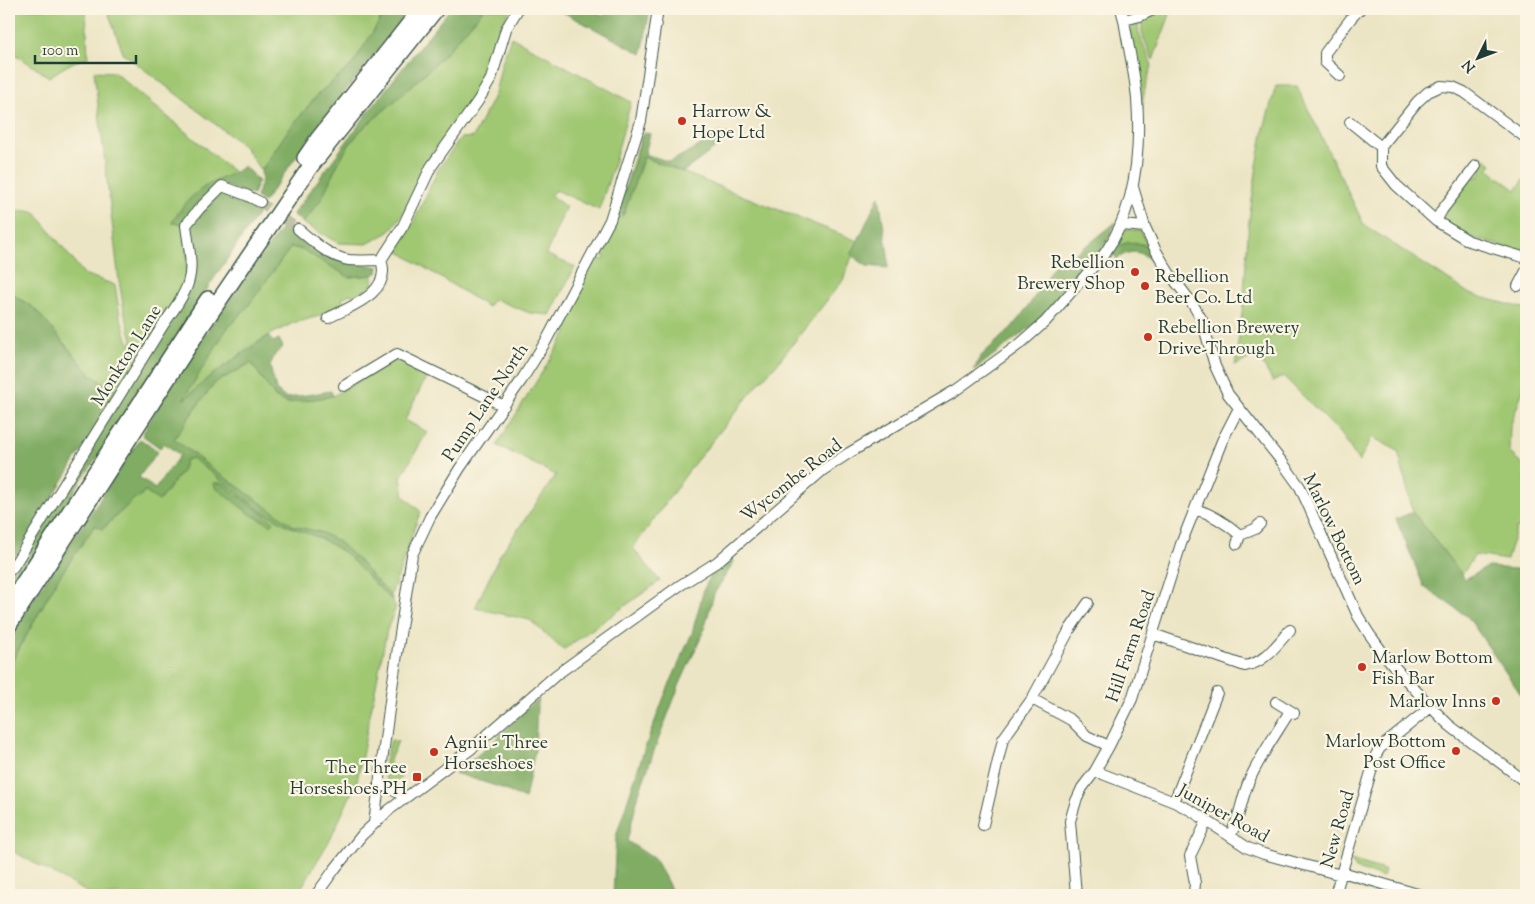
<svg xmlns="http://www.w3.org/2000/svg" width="1535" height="904" font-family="'Sorts Mill Goudy',serif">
	<rect width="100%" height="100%" fill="#fcf5e5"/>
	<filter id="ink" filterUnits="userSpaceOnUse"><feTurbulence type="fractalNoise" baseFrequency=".02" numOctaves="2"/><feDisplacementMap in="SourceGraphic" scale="10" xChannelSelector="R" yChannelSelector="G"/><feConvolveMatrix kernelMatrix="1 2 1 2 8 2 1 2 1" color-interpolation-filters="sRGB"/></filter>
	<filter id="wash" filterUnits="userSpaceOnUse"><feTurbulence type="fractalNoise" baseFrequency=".0096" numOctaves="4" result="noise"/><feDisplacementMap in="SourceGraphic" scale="20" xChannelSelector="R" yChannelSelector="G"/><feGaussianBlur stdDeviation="1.12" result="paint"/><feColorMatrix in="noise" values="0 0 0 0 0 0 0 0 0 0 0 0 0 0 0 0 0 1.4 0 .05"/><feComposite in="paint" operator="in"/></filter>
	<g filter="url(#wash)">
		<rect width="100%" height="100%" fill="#ece5c5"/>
		<path fill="#a0c772" stroke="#608253" d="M9 9H86L88 58C73 60 62 69 49 77L9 50Z
			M107 9H387L353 64 319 93 287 132 261 171 245 147 123 53Z
			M484 9H511L501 24 488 67 471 101 424 165 405 211 389 232 367 244 338 243 303 223 322 198 337 165 349 145 361 130 404 93 442 57Z
			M1161 9H1172L1153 60 1142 34V20L1152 15Z
			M1138 22 1139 34 1152 65 1145 88 1141 114 1130 30 1132 25Z
			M511 37 631 102 613 167 599 210 556 190 550 195 566 207 546 254 575 267 550 315 530 313 494 299 488 307 393 248 413 223 439 168 461 138 473 137 495 94 502 62Z
			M94 71 114 72 235 173 204 187 172 222 184 224 187 262 185 285 118 392 91 375 34 308 12 294 9 289V209L35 212 84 274 115 285 120 316 129 345 132 339 124 311 119 281Z
			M1276 86H1297L1364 225 1470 294 1526 309V381L1510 427 1509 452 1526 467V526L1516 529 1507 560 1475 555 1462 575 1413 512 1398 451 1372 437 1359 462 1342 435 1283 376 1273 382 1257 354 1235 366 1243 305 1249 220 1257 166 1264 128Z
			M1479 154 1492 164 1488 169 1516 190 1526 177V253L1467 236 1444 222 1443 217 1444 213 1472 176 1478 177 1481 171 1480 168 1482 165 1478 162Z
			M644 157 858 241 843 280 776 365 759 383 693 465 633 548 660 581 563 650 530 620 475 608 500 555 556 475 497 445 567 332 560 325 593 257 604 260 606 257 602 256 599 251 615 219 623 216Z
			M1127 229 1141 231 1147 245C1135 243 1121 240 1113 251L1112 250Z
			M291 247 303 250 349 277 373 275V284L365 290 354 296 350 294 342 298 344 304 319 316 291 324 268 336 247 349 228 364 209 377 181 402 226 330 248 306Z
			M399 357 430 369 405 420 427 432 401 477 404 496 421 512 418 518 398 576 391 595 393 602 396 607 387 630 357 781 331 838 297 895H92L9 849V667L57 580 95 525 103 529 135 498 144 491 159 500 182 471 186 459 194 454 174 439 200 402 216 382 251 363 276 398 288 403 333 396Z
			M391 740 398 741 389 762 401 778 395 784 388 782C379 771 388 752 391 740Z
			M1351 860 1384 870 1385 871 1383 877 1356 869Z
			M1354 878 1403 893V895H1382L1343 884 1346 881Z"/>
		<path fill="#80ac64" stroke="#50744c" d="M387 9H410L318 126 264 202 256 197 262 180 261 171 287 132 319 93 353 64Z
			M450 9H484L442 57 404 93 361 130 349 145 337 165 322 198 303 223 293 214 378 99Z
			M557 9H590L603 16 611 9H650L642 54Z
			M645 133 650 134 645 154 670 162 701 145 718 133 728 134 730 137 683 172 643 157 624 214 616 216 642 135Z
			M244 166 258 180 253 195 221 184 184 224 172 223C180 209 189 197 203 188 216 179 232 176 244 166Z
			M223 190 261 209 213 280 110 439 80 482 9 595V575L185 296 188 226Z
			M879 196 888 255V268L867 266 851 255Z
			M1116 222 1110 236 1096 258 1058 298 1036 323 974 370 980 357 1012 327 1030 304 1060 255H1073L1089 244Z
			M285 224 319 249 368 265 379 267 378 272 373 275 349 277 303 250 291 247 248 306 226 330 183 400C192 394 200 384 209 377 228 363 249 350 268 336L273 342 279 339 283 347 275 354 270 366 276 390 284 397 288 398 331 391 333 396 288 403 276 398 251 363 216 382 200 402 174 439 206 464 294 526 320 532 338 541 361 563 371 575 391 595 393 602 345 553 320 538 291 527 261 511 192 458 186 460 182 471 159 501 144 491 140 497 135 498 102 529 95 525 57 580 9 667V636L140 439 158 451 139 477 155 489 180 455 164 443 160 448 142 435C183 361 234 293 285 224Z
			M1127 243 1147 245 1163 269 1160 272C1149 256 1136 244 1117 259L1114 255 1113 251 1116 246Z
			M9 289 12 294 34 308 91 375 118 392 14 559 9 555Z
			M213 483H221L274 522 271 525 250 514 216 488Z
			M1413 512 1465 579 1488 567 1516 569 1526 576V702L1468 617 1424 587 1396 519Z
			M729 555 734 562 714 594 703 633 679 686 654 751 639 793 627 841 656 860 674 895H613L616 836 644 750 664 697 692 633 704 589 714 569Z
			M539 700 537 707 535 750 525 799 499 787 455 773 490 745 530 705Z"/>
	</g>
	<g filter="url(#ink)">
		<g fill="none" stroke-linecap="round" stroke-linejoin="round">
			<path stroke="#c3c3a8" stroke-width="10" stroke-dasharray="10 5" stroke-linecap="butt" d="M260 202 298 229"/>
			<defs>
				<path id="minor" d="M1124 20 1140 16 1155 9
					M1340 76 1325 62V53L1352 17 1360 9
					M1350 122 1381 147
					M1526 138 1464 92 1453 87 1441 86 1428 92 1417 102 1381 147V166L1396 185 1436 221 1469 241 1526 258
					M1133 187 1145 227 1155 249 1169 273 1192 303 1202 320 1215 366 1228 394 1282 462 1300 487 1358 616C1373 642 1389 661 1409 683 1422 697 1435 712 1449 725 1474 745 1502 762 1526 783
					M1436 221 1442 210 1476 166
					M1122 225 1145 227
					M298 229C313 241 329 257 349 260 359 261 370 260 381 260
					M381 260 403 226 431 167 478 101 491 79 506 29 518 9
					M1518 286 1526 271
					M328 318C349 307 393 293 381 260
					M344 386 397 354 504 406
					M1195 509C1212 514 1226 523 1240 535
					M1237 544 1240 535 1255 529 1260 524
					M9 571 13 567 160 330C169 315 183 300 188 283 194 265 188 244 186 225L199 209 222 186 246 195 260 202
					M1153 634 1245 666C1265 663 1277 644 1290 630
					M1032 699 1071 720 1087 736 1109 746
					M1276 702 1294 713
					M1095 771 1174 802 1192 811 1248 848 1264 854 1341 875
					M379 783 406 797
					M1174 802 1217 693
					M374 823 391 694 412 555 430 517 460 468 521 381 546 341 610 220 641 121 658 9
					M983 825 1003 739 1032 699 1070 629 1088 603
					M1230 836C1240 819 1241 799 1249 781 1260 756 1276 734 1290 711
					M1342 872 1421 895
					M316 895 334 870 362 835 389 810 471 749 556 675 679 586 717 562 823 470 849 453 956 390 1021 343 1045 322 1105 253C1135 209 1141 152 1137 99 1135 74 1128 46 1124 20L1121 9
					M1076 895 1070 821 1076 801 1082 788 1095 771 1109 746 1132 699 1181 544 1222 441 1239 408
					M1194 895 1195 883 1190 856 1207 821
					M1335 895 1376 755 1380 748 1431 707"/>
				<path id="highway" d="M305 158 318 139 421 9
					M9 605 208 299
					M9 625 201 327 310 167 436 9"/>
			</defs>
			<use href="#minor" stroke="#3e564a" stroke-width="12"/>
			<use href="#highway" stroke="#3e564a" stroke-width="18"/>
			<use href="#minor" stroke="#fff" stroke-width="10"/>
			<use href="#highway" stroke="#fff" stroke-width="15"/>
		</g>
	</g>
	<g fill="#c8321e" stroke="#fcf5e5" stroke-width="2">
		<circle cx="682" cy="121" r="5"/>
		<circle cx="1135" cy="272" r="5"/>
		<circle cx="1145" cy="286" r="5"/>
		<circle cx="1148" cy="337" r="5"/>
		<circle cx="1362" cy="667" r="5"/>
		<circle cx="1496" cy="701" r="5"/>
		<circle cx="1456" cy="751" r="5"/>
		<circle cx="434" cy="752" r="5"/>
		<rect x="412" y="772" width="10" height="10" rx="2.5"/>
	</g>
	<g text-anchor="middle" stroke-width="4.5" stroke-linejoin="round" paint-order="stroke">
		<g font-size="18" fill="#1f3d34" stroke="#fcf5e5" text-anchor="start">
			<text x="692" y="117">Harrow &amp;<tspan x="692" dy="21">Hope Ltd</tspan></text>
			<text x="1125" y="268" text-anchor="end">Rebellion<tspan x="1125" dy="21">Brewery Shop</tspan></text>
			<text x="1155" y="282">Rebellion<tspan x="1155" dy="21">Beer Co. Ltd</tspan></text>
			<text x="1158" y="333">Rebellion Brewery<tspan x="1158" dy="21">Drive-Through</tspan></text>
			<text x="1372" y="663">Marlow Bottom<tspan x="1372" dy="21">Fish Bar</tspan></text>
			<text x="1486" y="707" text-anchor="end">Marlow Inns</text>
			<text x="1446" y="747" text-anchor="end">Marlow Bottom<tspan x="1446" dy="21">Post Office</tspan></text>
			<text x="444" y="748">Agnii - Three<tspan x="444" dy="21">Horseshoes</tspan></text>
			<text x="407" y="773" text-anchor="end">The Three<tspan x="407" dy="21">Horseshoes PH</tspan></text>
		</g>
		<g font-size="18" fill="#1f3d34" stroke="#fcf5e5">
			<text transform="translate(126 355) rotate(-58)" y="6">Monkton Lane</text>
			<text transform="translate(485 402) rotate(-56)" y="6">Pump Lane North</text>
			<text transform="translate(791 480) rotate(-38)" y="6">Wycombe Road</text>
			<text transform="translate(1335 529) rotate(64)" y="6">Marlow Bottom</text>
			<text transform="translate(1130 646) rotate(-71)" y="6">Hill Farm Road</text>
			<text transform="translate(1224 813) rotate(29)" y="6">Juniper Road</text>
			<text transform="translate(1337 829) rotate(-74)" y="6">New Road</text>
		</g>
	</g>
	<rect width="1535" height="904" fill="none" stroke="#fcf5e5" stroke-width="30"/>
	<g transform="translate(1478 58) rotate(228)" stroke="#fcf5e5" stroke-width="4" paint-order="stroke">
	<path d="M0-4L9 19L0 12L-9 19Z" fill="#1f3d34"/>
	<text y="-8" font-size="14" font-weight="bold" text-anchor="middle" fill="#1f3d34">N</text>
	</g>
	<path d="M35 55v8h101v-8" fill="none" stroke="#1f3d34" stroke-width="2.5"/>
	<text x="42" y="55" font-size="15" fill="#1f3d34" stroke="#fcf5e5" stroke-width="4" paint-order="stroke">100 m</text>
</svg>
